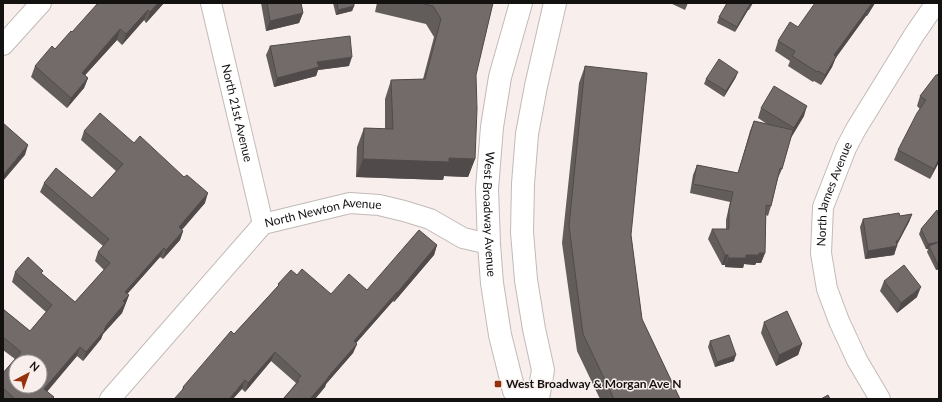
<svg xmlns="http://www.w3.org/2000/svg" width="942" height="402" font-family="Lato,sans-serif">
	<rect width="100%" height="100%" fill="#f8efed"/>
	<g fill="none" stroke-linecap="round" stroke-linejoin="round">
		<defs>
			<g id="minor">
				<path id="s1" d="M211 3 263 224"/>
				<path d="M3 45 41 3"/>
				<path id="s2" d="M110 399 263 224 350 203 379 205 404 211 430 219 463 238 489 244"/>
				<path id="s3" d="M880 399 857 360 839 321 827 289 821 253 823 207 846 148 856 129 914 35 936 3"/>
			</g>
			<g id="major">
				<path id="s4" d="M521 3 500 77 492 127 487 189 489 244 492 283 500 335 514 391 523 399"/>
				<path d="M538 399 543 370 534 329 526 280 522 232 523 184 527 134 536 86 555 3"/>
			</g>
		</defs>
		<use href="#minor" stroke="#c2bab8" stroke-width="22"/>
		<use href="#major" stroke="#c2bab8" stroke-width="24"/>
		<use href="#minor" stroke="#fff" stroke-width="20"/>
		<use href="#major" stroke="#fff" stroke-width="22"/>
	</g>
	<path fill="#625c5a" d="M164 3 146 23 144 20 122 45 117 40 85 75 88 78 84 88 67 108 31 77 35 66 55 49 72 32Z
		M261 3H301L303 13 299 23 266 31Z
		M333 3H354V6L352 11 336 15Z
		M377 3H493L476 75 475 159 468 177 444 176 443 180 356 177 357 147 364 128 385 129V99L391 80 423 79 434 37 426 24 375 12Z
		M670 3H688L685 10Z
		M753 3 749 10H748L735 32 717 23 719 17Z
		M875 3 867 16H866L836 57 832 67 821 85 814 81 813 82 788 66 790 61 775 51 778 41 798 27Z
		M270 46 349 66 318 70 316 76 274 87 266 55Z
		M585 66 631 235 642 319 680 399H600L577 351 562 243 579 83Z
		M939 73V162L930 179 894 160 898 150 920 109 917 106 920 96Z
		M736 77 724 97 704 84 706 79Z
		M761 108 804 116 791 138 782 169 778 178 771 206 768 216 766 215 765 253 761 263H756L755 265 744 264 743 268 725 267V265H722L708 239 712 229H726V220L730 202 690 193 693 175 697 165 738 173 750 131 754 121 767 124 758 118Z
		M84 131 134 143 205 203 182 230 183 231 180 240 163 259 160 257 127 294 129 295 122 313 103 334 101 339 83 361 77 356 47 391 53 399H3V373L15 359 3 350V309L30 331 46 312 12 282 15 272 42 274 75 302 104 270 95 261 98 252 103 246 40 192 44 183 92 198 116 171 81 140Z
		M937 210 939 269 936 270 927 252 928 249H926L919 234 921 229Z
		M912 214 909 222 897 245 894 255 865 259 860 227 863 219 900 216Z
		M437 245 434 255 394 302 393 301 356 343 357 344 353 353 326 384 325 387 315 399H283L296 383 271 361 245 392 242 389 182 390 183 387 234 334 278 286V284L297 275 331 294 367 290Z
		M884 281 917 297 897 313 880 291Z
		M764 322 802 344 798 355 776 366 761 333Z
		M710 341 734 361 715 367 708 347Z"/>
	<path fill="#504b4a" d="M158 3H164L146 23 150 12Z
		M872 3H875L867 16 870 6Z
		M750 4 748 10 735 32 737 27Z
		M354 6 352 11 336 15 338 10Z
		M870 6 866 16 830 66 834 55Z
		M148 10 144 20 122 45 126 34Z
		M303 13 299 23 266 31 270 21Z
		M120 29 117 40 78 83 82 73Z
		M352 57 349 66 318 70 316 76 274 87 277 78 317 62Z
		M836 57 832 67 821 85 825 75Z
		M738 72 736 77 724 97 726 91Z
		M88 78 84 88 67 108 71 98Z
		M807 106 804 116 790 139 794 128Z
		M28 145 25 155 3 181V175Z
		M449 158 475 159 468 177 444 176 443 180 356 177 363 159Z
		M939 159V162L930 179 934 169Z
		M208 193 205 203 175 237 179 227Z
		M912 214 909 222 896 246H897L894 255 865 259 868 251 896 241Z
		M183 231 180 240 163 259 166 250Z
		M939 242 929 246 928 249H926L928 244Z
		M437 245 434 255 394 302 397 293Z
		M164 248 160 257 121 301 125 292Z
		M759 253H765L761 263H756L755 265 744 264 743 268 725 267 728 258Z
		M725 255H728L725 265H722Z
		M939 264V269L936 270 938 265Z
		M921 287 917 297 897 313 901 303Z
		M397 292 393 301 350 350 354 341Z
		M129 295 122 313 103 334 101 339 83 361 86 352 123 301Z
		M357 344 353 353 326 384 325 387 315 399H310L328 377Z
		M802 344 798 355 776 366 779 355Z
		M80 347 77 356 41 399 44 389Z
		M275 352 271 361 245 392 248 383Z
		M736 355 734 361 715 367 717 362Z
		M245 380 242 389 233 399H229Z"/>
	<path fill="#726b69" stroke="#504b4a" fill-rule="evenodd" d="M98 3H158L150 12 148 10 126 34 120 29 82 73 88 78 71 98 35 66 52 46 55 49 71 31 72 32Z
		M267 3H301L303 13 270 21Z
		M337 3H354V6L338 10Z
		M420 3H493L476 75 477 109 475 159 449 158V162L363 159 364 128 393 129 391 80 425 79 441 19 433 6Z
		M727 3H752L751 5 750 4 737 27 719 17Z
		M815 3H872L870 6 834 55 836 57 825 75 818 71 817 72 792 56 795 51 778 41 790 22 798 27Z
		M350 36 352 57 317 62 319 67 277 78 270 46Z
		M719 59 738 72 726 91 706 79Z
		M585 66 647 73 631 235 642 319 680 399H614L583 334 569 226Z
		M939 73V159L934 169 898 150 917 113 926 100 920 96 936 75H937Z
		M774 86 807 106 794 128 761 108Z
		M100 113 134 143 140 136 184 177 187 175 208 193 179 227 183 231 166 250 164 248 125 292 129 295 123 301 125 303 105 327H106L104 329 105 330 86 352 80 347 44 389 54 397 52 399H15L3 388V373L21 352 3 337V309L30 331 52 305 15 272 28 257 43 271 41 273 75 302 110 263 98 252 109 239 44 183 56 168 92 198 123 164 84 131ZM16 362H40V386H16Z
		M754 121 793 130 782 169 780 168 771 206 766 205 765 253H759V255H746V258H728V255H725L712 229H729V210L733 192 693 184 697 165 738 173Z
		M3 123 28 145 3 175Z
		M937 210 939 219V264L938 265 929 246 939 242 928 244 921 229Z
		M899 213 900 216 912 214 898 241H896L897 246 868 251 863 219Z
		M419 230 437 245 397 293V292L354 341 357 344 328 377V378L310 399H283L299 381 297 380 301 376 275 352 248 383 245 380 229 399H174L184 388 183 387 231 331 234 334 279 285 278 284 291 270 297 275 302 269 331 294 349 274 367 290Z
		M904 265 921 287 901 303 884 281Z
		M787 311 802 344 779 355 764 322Z
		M729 335 736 355 717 362 710 341Z
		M828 395 830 399H821Z"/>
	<rect fill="#97310c" stroke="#f8efed" stroke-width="1.5" x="494" y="380" width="8" height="8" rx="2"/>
	<g text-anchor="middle" stroke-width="3" stroke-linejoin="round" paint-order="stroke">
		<g font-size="12" fill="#141111" stroke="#f8efed">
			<text dy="4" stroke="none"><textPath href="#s1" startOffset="113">North 21st Avenue</textPath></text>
			<text dy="4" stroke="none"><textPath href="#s3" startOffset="220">North James Avenue</textPath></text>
			<text dy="4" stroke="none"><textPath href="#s4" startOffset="215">West Broadway Avenue</textPath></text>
			<text dy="4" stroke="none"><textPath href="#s2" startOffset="294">North Newton Avenue</textPath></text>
		</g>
		<g font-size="12" font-weight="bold" fill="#141111" stroke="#f8efed" text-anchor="start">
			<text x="506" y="388">West Broadway &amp; Morgan Ave N</text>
		</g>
	</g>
	<rect width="942" height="402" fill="none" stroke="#141111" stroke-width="8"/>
	<g transform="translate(28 374) rotate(41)"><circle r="19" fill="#f8efed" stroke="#9d9695"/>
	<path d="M0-3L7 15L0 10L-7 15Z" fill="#97310c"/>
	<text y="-6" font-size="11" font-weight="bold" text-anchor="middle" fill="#141111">N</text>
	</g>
</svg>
